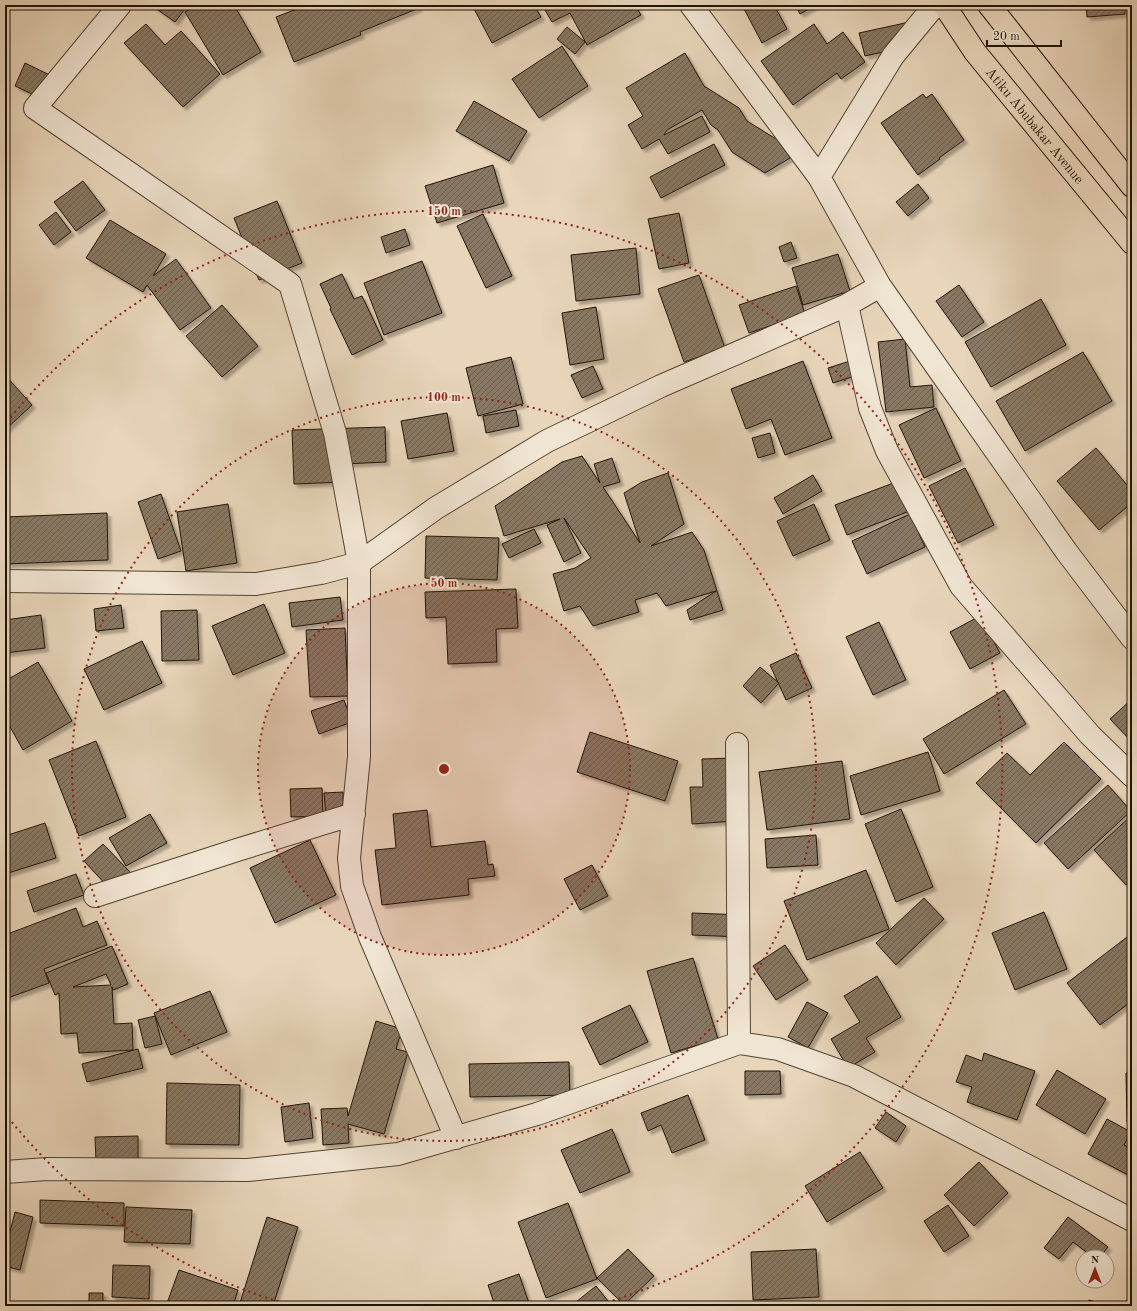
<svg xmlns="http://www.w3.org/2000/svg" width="1137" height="1311" font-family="'Old Standard TT',serif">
	<defs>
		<pattern id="building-hatch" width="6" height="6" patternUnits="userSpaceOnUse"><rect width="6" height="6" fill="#887863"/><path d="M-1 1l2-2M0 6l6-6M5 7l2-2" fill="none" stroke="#6f6150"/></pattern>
		<filter id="shadow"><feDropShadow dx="3.5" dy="3.5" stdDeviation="1" flood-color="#0004"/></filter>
	</defs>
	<rect width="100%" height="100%" fill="#e8d5ba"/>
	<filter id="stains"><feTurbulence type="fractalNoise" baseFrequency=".005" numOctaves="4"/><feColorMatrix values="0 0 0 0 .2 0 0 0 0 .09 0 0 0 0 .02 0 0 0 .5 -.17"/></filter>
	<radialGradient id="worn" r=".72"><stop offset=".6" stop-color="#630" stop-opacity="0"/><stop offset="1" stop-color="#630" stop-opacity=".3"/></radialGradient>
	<path fill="url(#building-hatch)" stroke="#1f1405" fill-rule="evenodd" filter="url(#shadow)" d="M151 5H188L175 22Z
		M197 5H234L261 52 223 75 185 12Z
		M307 5H417L419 8 360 32 361 35 294 62 276 17Z
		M472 5H534L541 17 492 43Z
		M542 5H635L641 15 587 45 570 13 552 22Z
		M742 5H774L787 29 762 43Z
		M795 5H816L800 14Z
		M1086 5H1132V7H1125V14L1087 17Z
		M905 23 910 46 865 56 859 33Z
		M146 24 165 45 181 31 220 74 183 107 124 43Z
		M814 24 827 44 843 32 865 62 841 79 837 73 793 105 761 61Z
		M567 27 585 42 575 54 557 39Z
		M562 46 588 86 539 118 512 79Z
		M685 53 704 86 739 108 747 121 781 142 790 158 765 173 732 152 718 130 711 125 702 110 667 130 664 135 702 116 710 132 668 154 659 139 642 149 628 125 643 116 626 88Z
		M25 63 60 80 49 102 15 86Z
		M923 94 926 98 932 94 964 140 939 158 940 159 918 175 881 123Z
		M474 101 527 131 509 161 456 131Z
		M714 144 725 165 661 198 650 177Z
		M493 165 504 203 437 223 425 186Z
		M83 181 105 210 76 231 54 202Z
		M918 184 929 198 908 216 896 202Z
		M277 201 302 263 259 280 234 218Z
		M56 212 71 232 54 245 39 225Z
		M679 213 689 263 659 269 648 219Z
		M483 214 512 276 486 288 457 226Z
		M110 220 166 254 153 276 176 259 211 308 180 330 147 285 143 292 86 258Z
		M405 229 410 245 386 253 381 237Z
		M791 242 797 258 784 262 779 247Z
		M636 248 640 294 576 301 571 255Z
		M838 254 850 291 803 305 792 268Z
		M422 261 442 313 384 335 364 283Z
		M342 274 354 299 362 296 383 340 352 355 330 309 331 308 320 284Z
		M699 275 725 348 684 362 658 289Z
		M959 285 984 322 962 337 936 301Z
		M796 286 805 314 749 333 739 305Z
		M1041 299 1066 345 991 387 965 342Z
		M222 305 258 346 222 377 186 336Z
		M596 307 604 359 570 365 562 313Z
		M905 339 910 387 932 385 934 407 886 412 878 342Z
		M1083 352 1112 401 1025 451 996 401Z
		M511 357 523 404 478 416 466 368Z
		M803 361 832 438 785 455 771 419 746 429 731 389Z
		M850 361 855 376 833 383 828 368Z
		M593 366 603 389 582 398 571 375Z
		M5 375 32 405 5 430Z
		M936 408 961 461 924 478 899 425Z
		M516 410 519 426 486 433 483 416Z
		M447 413 454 451 408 459 401 421Z
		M385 427 386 462 343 464 344 482 294 484 292 430Z
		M770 433 775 453 758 458 752 438Z
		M1096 448 1132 491V503L1099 530 1057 481Z
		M582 456 600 483 594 464 612 458 620 482 603 487 640 543 624 493 642 482 668 473 684 524 651 546 692 532 704 550 723 610 690 620 687 610 716 591 666 606 657 593 635 600 639 612 593 626 580 606 564 611 553 574 575 568 591 558 564 518 581 553 564 562 547 525 560 519 504 536 495 506 562 462Z
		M965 468 994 525 958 543 929 486Z
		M813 475 822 491 783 514 774 498Z
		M904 479 915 509 847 535 835 505Z
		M161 494 181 551 158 559 138 502Z
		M228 504 237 563 186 571 177 512Z
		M814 504 830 540 793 556 777 521Z
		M107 513 108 560 5 564V517Z
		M910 514 925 547 867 574 852 541Z
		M534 529 541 543 509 558 502 544Z
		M426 536 499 538 497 580 425 578Z
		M516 589 518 628 496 629 497 662 448 664 446 617 426 618 425 592Z
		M340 597 343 620 292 627 289 603Z
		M264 604 285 653 233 675 212 626Z
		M121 605 124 628 96 631 94 609Z
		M197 610 199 660 162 661 161 611Z
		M41 615 45 648 5 653V620Z
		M980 616 1000 653 970 669 950 632Z
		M879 622 906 680 873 695 846 637Z
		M345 628 348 696 310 697 306 630Z
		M142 641 162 683 104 710 84 669Z
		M796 653 812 688 786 700 770 665Z
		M38 662 72 721 23 750 5 718V681Z
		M760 667 779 683 761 703 743 686Z
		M1004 690 1026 724 944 774 923 739Z
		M1132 699V742L1110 719Z
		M344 700 352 722 319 734 311 711Z
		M590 732 678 761 665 801 577 772Z
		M96 741 126 817 79 836 49 760Z
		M1064 742 1101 779 1036 843 976 783 1007 753 1030 775Z
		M928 752 940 791 861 815 850 776Z
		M733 758 736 821 692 824 690 787H703L702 759Z
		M842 761 850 819 767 830 759 772Z
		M1108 785 1131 811 1068 869 1044 843Z
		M322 788 323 816 291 817 290 789Z
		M343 792 344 816 326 817 324 793Z
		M901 809 933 887 896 902 865 824Z
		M427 810 431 847 485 841 488 865 493 864 495 876 468 879 469 895 382 905 375 850 396 848 393 814Z
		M150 814 167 843 126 866 109 838Z
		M1132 815V879L1126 885 1094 850Z
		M45 823 56 858 5 874V836Z
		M816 835 818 865 767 868 765 839Z
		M310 840 336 895 275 923 250 868Z
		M103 844 130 872 111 890 84 861Z
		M592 865 608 896 580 910 564 879Z
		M866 870 889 929 807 960 784 901Z
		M76 874 84 895 34 912 27 891Z
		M924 898 944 919 896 965 876 943Z
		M76 908 83 927 97 921 107 945 44 969 49 983 5 999V935Z
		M1044 912 1067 969 1015 990 992 933Z
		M692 913 744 915 742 937 692 935Z
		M1131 934 1132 935V1001L1100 1025 1067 983Z
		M785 945 808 980 776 1000 753 966Z
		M112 946 128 984 113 990 112 987 114 1024 132 1023 133 1050 79 1053 77 1033 61 1034 59 993 55 995 46 973ZM106 974 111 985 73 987Z
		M693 958 718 1039 671 1053 647 971Z
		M877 976 901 1017 866 1038 875 1052 848 1068 831 1039 860 1022 844 996Z
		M210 991 227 1032 171 1055 154 1013Z
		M807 1002 828 1013 808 1048 788 1037Z
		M630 1005 648 1042 600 1065 582 1028Z
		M155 1016 162 1044 145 1048 138 1020Z
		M376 1021 402 1029 396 1049 408 1052 384 1134 348 1124 349 1143 323 1145 321 1109 347 1108 348 1116Z
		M138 1049 143 1068 87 1082 82 1064Z
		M984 1053 1035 1071 1017 1120 967 1102 972 1087 956 1082 966 1055 982 1061Z
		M569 1062 570 1095 470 1097 469 1064Z
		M1057 1070 1106 1099 1085 1134 1036 1105Z
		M745 1071H780L781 1094 745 1095Z
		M1126 1073H1132V1122H1127Z
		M167 1083 240 1085 239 1145 166 1144Z
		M688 1095 705 1140 672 1153 661 1125 648 1131 641 1113Z
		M309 1103 313 1138 285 1142 281 1107Z
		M886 1112 906 1126 896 1142 875 1128Z
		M1107 1119 1131 1132 1124 1145 1132 1149V1168L1128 1175 1088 1154Z
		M612 1129 630 1172 580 1193 561 1150Z
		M138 1136V1159L96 1161 95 1137Z
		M860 1152 883 1188 827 1222 805 1186Z
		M979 1162 1008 1193 974 1226 944 1195Z
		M40 1200 124 1203V1226L40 1223Z
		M568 1203 597 1279 546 1298 518 1222Z
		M948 1205 969 1236 944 1252 924 1221Z
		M126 1207 192 1210 190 1244 124 1242Z
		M15 1212 33 1217 20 1270 5 1266V1251Z
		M267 1217 298 1227 273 1306H239Z
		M1068 1217 1108 1247 1100 1257H1093L1073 1242 1059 1259 1044 1248Z
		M628 1249 654 1276 624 1305 597 1278Z
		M816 1249 819 1297 753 1300 751 1252Z
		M113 1265 150 1266 149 1299 112 1297Z
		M179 1270 238 1290 233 1306H166Z
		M519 1274 530 1306H495L488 1285Z
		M596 1286 612 1306H571Z
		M89 1293H103V1306H89Z
		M1089 1300 1108 1306H1087Z
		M86 1302V1306H46V1304Z"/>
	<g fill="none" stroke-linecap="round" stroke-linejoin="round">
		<defs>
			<path id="street" d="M120 5 35 108 290 284 335 433 359 563V757L349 858 352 886 370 937 456 1138
				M691 5 819 177 880 286 1066 551 1132 638
				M819 177 893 56 935 5
				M847 305 870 408 887 451 961 586 1090 735 1132 776
				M5 581 256 584 321 573 359 563 436 508 547 441 661 386 847 305 880 286
				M737 744 739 1043
				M95 896 237 850 354 814
				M5 1172 47 1169 248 1170 398 1154 537 1114 739 1043 778 1049 854 1076 1132 1220"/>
			<g id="primary">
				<path id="s1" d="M944 5 975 52 1132 243"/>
				<path d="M989 5 1132 186"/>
			</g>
		</defs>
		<use href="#street" stroke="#514432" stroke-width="24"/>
		<use href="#primary" stroke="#1f1405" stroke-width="24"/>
		<use href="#street" stroke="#f0e4d2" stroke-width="22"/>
		<use href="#primary" stroke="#e8d5ba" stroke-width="22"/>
	</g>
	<circle cx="444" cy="769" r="186" fill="#8f2418" fill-opacity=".12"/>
	<g fill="none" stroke="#8f2418" stroke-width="2" stroke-dasharray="2 4">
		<circle cx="444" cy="769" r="186"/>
		<circle cx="444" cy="769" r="372"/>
		<path d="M290 1305A558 558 0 0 1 7 1116M7 422A558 558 0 1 1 598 1305"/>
	</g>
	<g text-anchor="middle" stroke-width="4" stroke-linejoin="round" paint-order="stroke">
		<g font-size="14" fill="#1f1405" stroke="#f0e4d2">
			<text dy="5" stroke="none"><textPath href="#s1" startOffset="151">Atiku Abubakar Avenue</textPath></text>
		</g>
	</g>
	<circle cx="444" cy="769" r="6" fill="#8f2418" stroke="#f0e4d2" stroke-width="2"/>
	<g font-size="12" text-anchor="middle" font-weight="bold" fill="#8f2418" stroke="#f0e4d2" stroke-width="4" stroke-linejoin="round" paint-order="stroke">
		<text x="444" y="215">150 m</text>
		<text x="444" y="401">100 m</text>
		<text x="444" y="587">50 m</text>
	</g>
	<rect width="1137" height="1311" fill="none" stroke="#e8d5ba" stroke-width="20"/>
	<rect x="6" y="6" width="1125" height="1299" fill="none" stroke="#1f1405" stroke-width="2"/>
	<rect x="10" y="10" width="1117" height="1291" fill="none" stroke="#1f1405"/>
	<g transform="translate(1095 1269)"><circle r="19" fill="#f0e4d2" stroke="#9c9180"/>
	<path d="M0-3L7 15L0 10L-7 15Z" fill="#8f2418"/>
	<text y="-6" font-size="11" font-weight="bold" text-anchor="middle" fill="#1f1405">N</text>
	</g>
	<path d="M987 40v6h74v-6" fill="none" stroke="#1f1405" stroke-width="2"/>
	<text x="993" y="40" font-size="12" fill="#1f1405" stroke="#f0e4d2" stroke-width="3" paint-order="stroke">20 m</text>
	<rect width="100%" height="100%" filter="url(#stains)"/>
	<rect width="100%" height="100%" fill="url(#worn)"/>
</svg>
